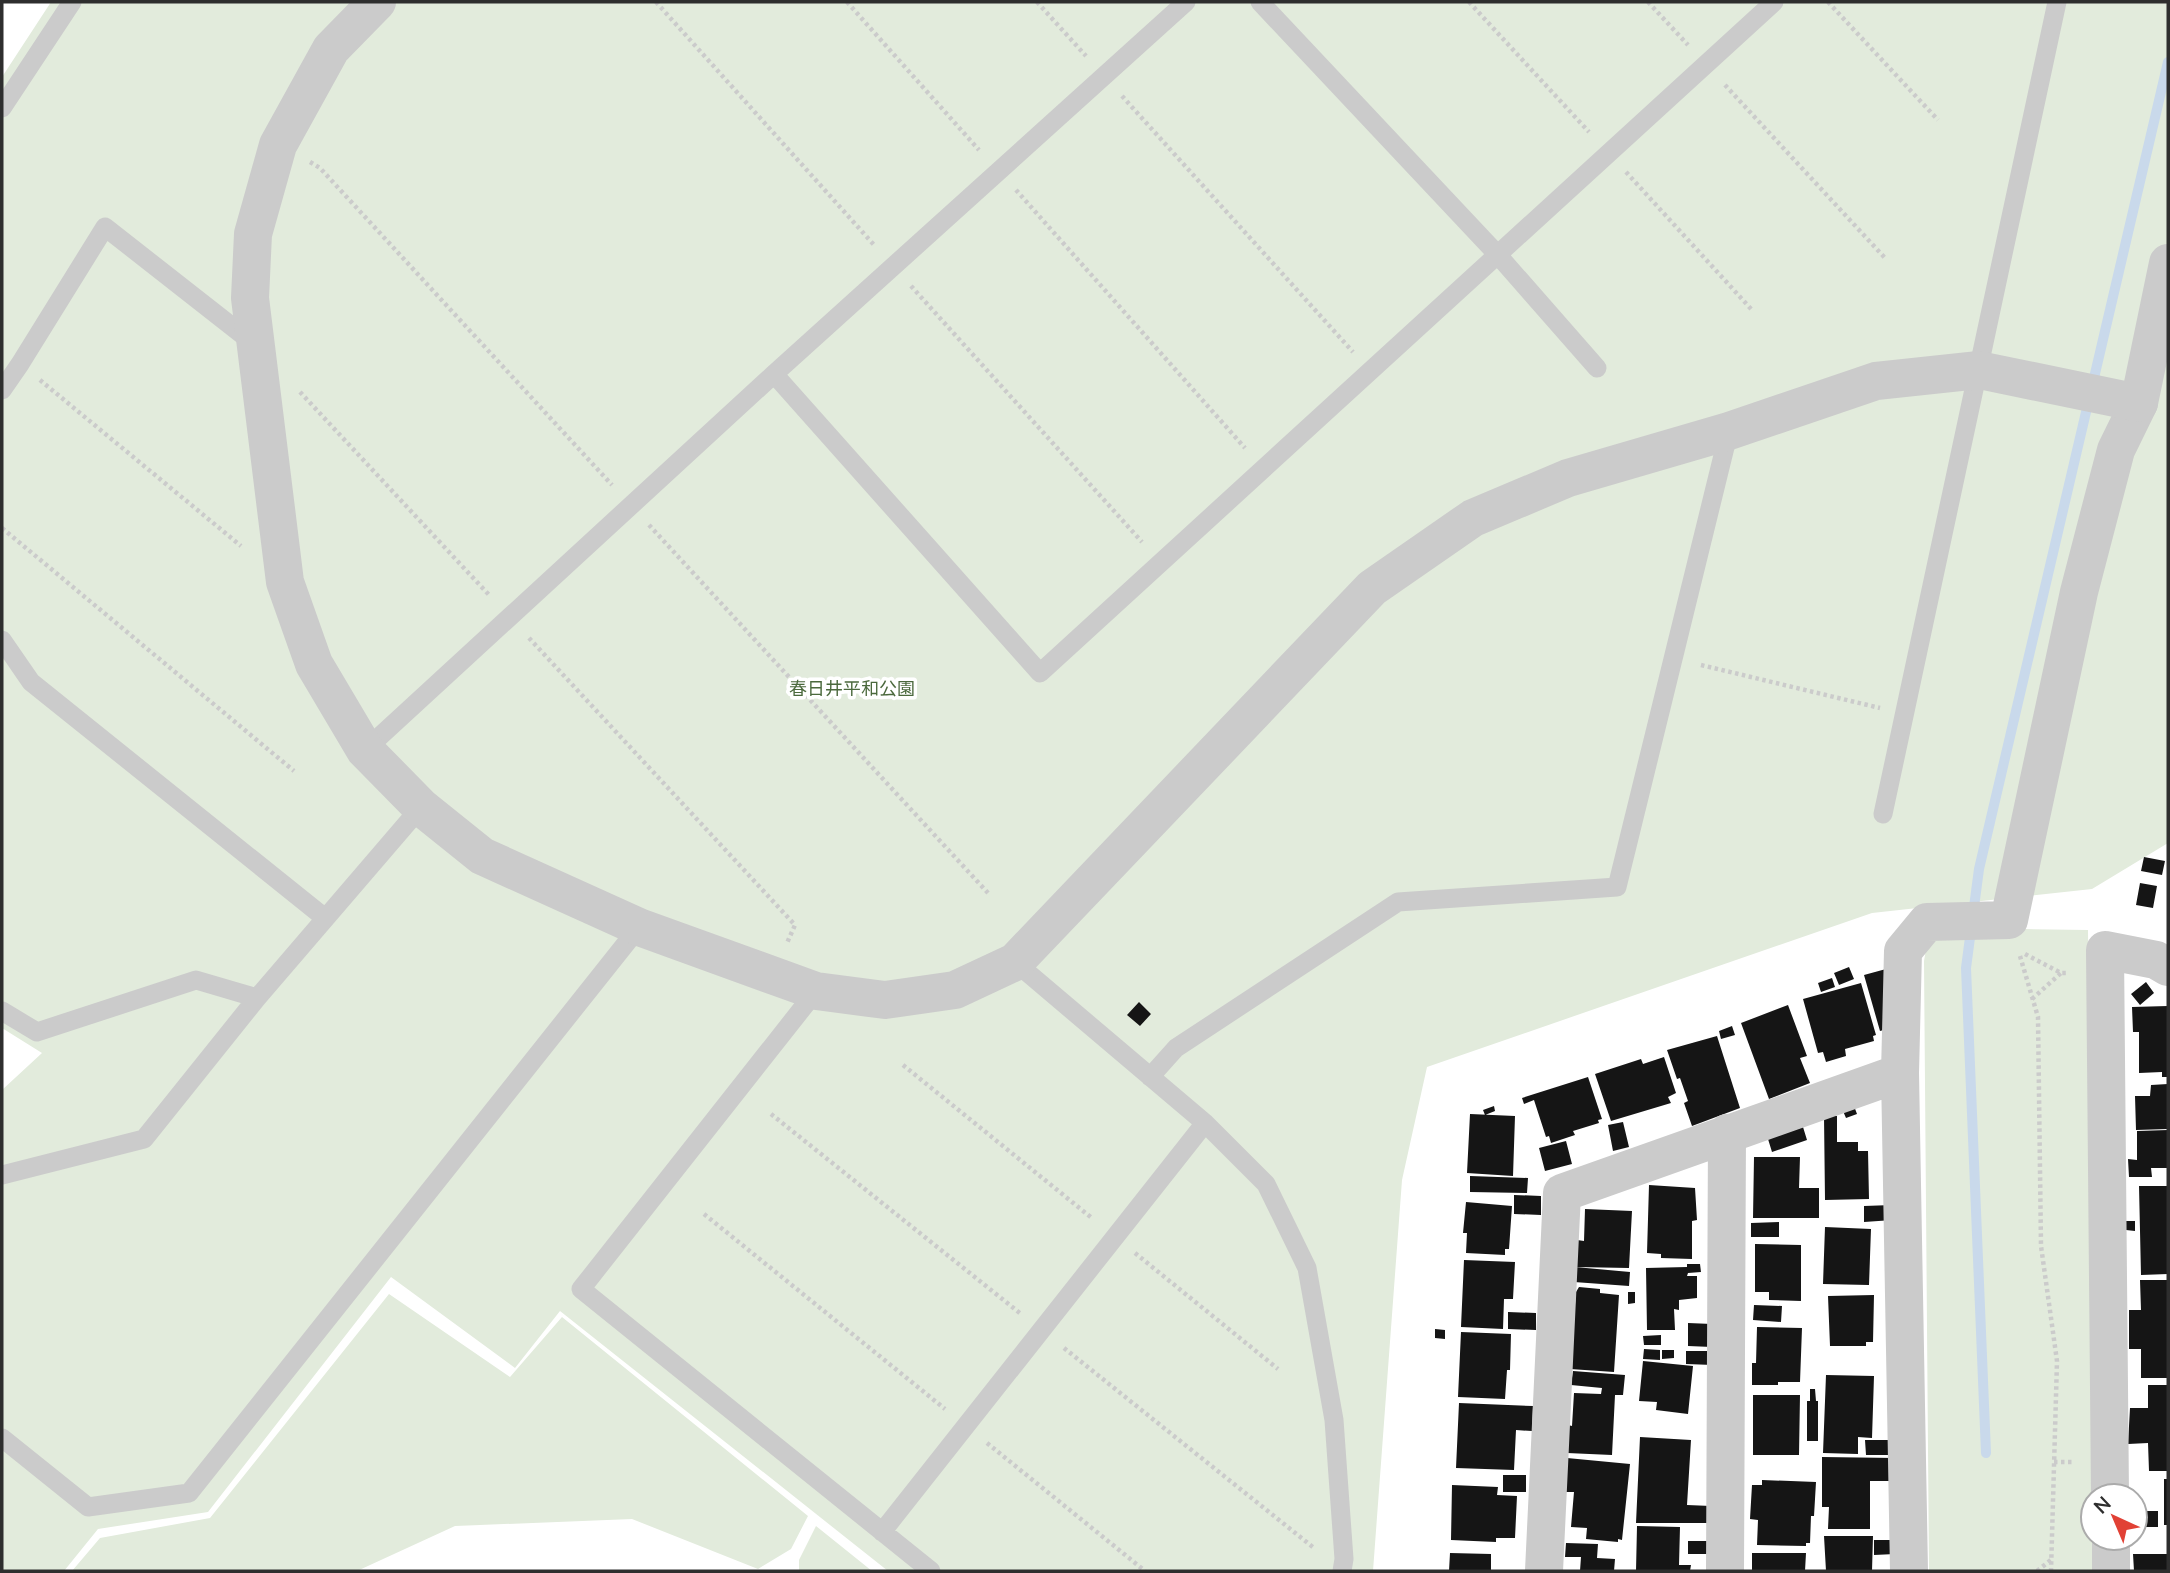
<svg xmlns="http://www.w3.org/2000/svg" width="2170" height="1573" font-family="Lato,'Noto Sans JP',sans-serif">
	<rect width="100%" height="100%" fill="#fff"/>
	<path fill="#e2ebdc" d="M51 2H2168V843L2092 889 1872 913 1427 1067 1402 1180 1373 1571H888L560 1311 515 1368 391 1277 208 1512 98 1529 64 1571H2V1090L42 1053 2 1028V77Z
		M2024 929 2088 930 2094 1571H1929L1924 961 1929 932Z
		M389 1294 510 1377 562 1317 808 1516 791 1549 758 1569 632 1519 455 1526 357 1571H72L100 1538 210 1518Z
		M816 1526 872 1571H799V1560Z"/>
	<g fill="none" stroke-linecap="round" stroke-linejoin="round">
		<path stroke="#c9d9eb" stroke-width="10" d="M1986 1453 1966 968 1979 869 2168 62"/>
	</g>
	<path fill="#151515" d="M2144 857 2165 861 2162 875 2141 871Z
		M2140 883 2157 886 2153 908 2136 905Z
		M1849 967 1854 979 1839 985 1834 973Z
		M1886 969 1891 1028 1880 1031 1864 975Z
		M1832 978 1835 987 1821 992 1818 983Z
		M2146 982 2154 993 2140 1005 2131 994Z
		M1861 983 1876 1035 1873 1036 1874 1041 1845 1049 1846 1056 1826 1062 1823 1052 1818 1053 1803 999Z
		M1139 1002 1151 1014 1140 1026 1127 1015Z
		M1788 1005 1807 1056 1800 1058 1810 1083 1769 1099 1741 1023Z
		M2168 1006V1077H2162V1072L2139 1073V1032H2133L2132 1007Z
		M1732 1026 1735 1035 1721 1039 1719 1031Z
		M1717 1036 1740 1108 1692 1126 1684 1103 1688 1101 1680 1078 1677 1079 1667 1050Z
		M1664 1057 1676 1093 1668 1097 1671 1103 1611 1121 1595 1074 1641 1059 1643 1064Z
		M1588 1077 1602 1119 1598 1120 1599 1123 1573 1131 1575 1135 1551 1143 1549 1136 1546 1137 1534 1100 1524 1104 1522 1098Z
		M2168 1084V1129L2136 1130 2135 1096H2150L2151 1085Z
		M1494 1106 1495 1111 1485 1115 1483 1110Z
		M1854 1106 1857 1114 1846 1118 1843 1111Z
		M1470 1114 1515 1116 1513 1176 1467 1173Z
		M1824 1116H1837V1142H1858V1151H1868L1869 1199 1825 1200Z
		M1623 1122 1629 1147 1613 1151 1608 1125Z
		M1803 1127 1807 1140 1772 1152 1768 1139Z
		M2168 1130V1168H2151L2152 1177H2129L2128 1159 2137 1160V1131Z
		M1566 1141 1572 1164 1545 1171 1539 1148Z
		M1754 1157H1800L1799 1188H1819V1218H1753Z
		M1470 1176 1528 1178 1527 1193 1470 1192Z
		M1649 1185 1695 1188 1697 1220 1692 1221V1259L1661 1258V1254L1647 1253Z
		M2139 1186H2168V1274L2141 1275Z
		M1514 1195 1541 1196V1215L1514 1214Z
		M1466 1202 1512 1206 1509 1249H1505V1255L1466 1253 1467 1233H1463Z
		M1892 1205 1893 1220 1864 1222V1206Z
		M1585 1209 1632 1211 1629 1268 1576 1267 1577 1240 1584 1241Z
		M2126 1221H2135V1231L2126 1230Z
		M1779 1222V1237H1751V1223Z
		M1825 1227 1871 1229 1869 1285 1823 1284Z
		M1755 1244 1801 1245V1301L1769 1300V1292H1755Z
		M1464 1260 1515 1262 1513 1299H1504L1503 1329 1461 1327Z
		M1687 1264H1700L1701 1272 1688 1273 1687 1276H1697V1298L1679 1300V1310L1674 1309 1675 1330H1647L1646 1268 1687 1267Z
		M1575 1267 1630 1272 1629 1286 1574 1282Z
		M2140 1280H2168V1378H2141V1349H2129V1310H2141Z
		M1579 1287 1600 1289V1293L1619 1295 1614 1372 1570 1369 1576 1292Z
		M1628 1292H1635V1303L1628 1304Z
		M1874 1295 1873 1342H1866V1346H1830L1828 1296Z
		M1754 1305 1782 1306 1781 1322 1753 1320Z
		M1508 1312 1536 1313V1330L1508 1329Z
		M1688 1323 1712 1324V1347L1688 1346Z
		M1757 1327 1802 1328 1800 1382H1778V1385H1752V1363H1756Z
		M1435 1329 1445 1330V1339L1435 1338Z
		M1461 1332 1511 1334 1510 1370H1507L1505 1399 1458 1397Z
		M1661 1335V1345H1644L1643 1336Z
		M1644 1349 1660 1350V1360L1643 1359Z
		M1662 1350H1674V1358L1662 1359Z
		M1686 1351H1713V1365L1686 1364Z
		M1643 1361 1693 1366 1688 1414 1656 1410 1657 1402 1639 1401Z
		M1573 1371 1625 1375 1623 1395H1615L1612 1455 1567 1453 1568 1425 1572 1426 1574 1393 1601 1394 1602 1388 1571 1385Z
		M1826 1375 1874 1376 1872 1438 1858 1437V1454L1823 1453Z
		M2148 1385H2168V1471H2149L2148 1443 2128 1444 2130 1408H2148Z
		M1810 1389H1815L1816 1401H1818V1441H1807V1401H1810Z
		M1753 1395H1800L1799 1455H1753Z
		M1459 1403 1533 1406 1532 1431 1516 1430 1514 1470 1456 1468Z
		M1640 1437 1691 1440 1687 1505 1711 1506 1710 1523H1636Z
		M1865 1440H1895V1455H1866Z
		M1822 1457 1895 1458V1481H1870V1529H1828L1829 1507H1822Z
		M1567 1458 1630 1464 1622 1540 1618 1539V1542L1586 1539 1587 1528 1571 1527 1574 1492H1564Z
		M1503 1475H1526V1492H1503Z
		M2164 1479H2168V1525H2164Z
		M1762 1480 1816 1482 1814 1516H1811L1810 1543H1806V1546L1757 1545 1758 1520 1750 1519 1752 1485H1762Z
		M1452 1485 1498 1487 1497 1495 1517 1496 1515 1538H1496V1542L1451 1540Z
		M2135 1511H2158V1527H2135Z
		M1637 1526 1680 1527 1679 1565H1691L1690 1571H1636Z
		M1824 1536H1873L1872 1571H1826Z
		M1874 1540H1895V1554L1874 1555Z
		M1688 1541H1710V1554H1688Z
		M1566 1543 1598 1544 1597 1558 1615 1559 1614 1571H1580L1581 1557H1565Z
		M1450 1553 1491 1554V1571H1449Z
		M1752 1553H1806L1805 1571H1752Z
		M2133 1554H2168V1571H2134Z"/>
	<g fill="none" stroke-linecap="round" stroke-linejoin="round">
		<path stroke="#cbcbcb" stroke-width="4.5" stroke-dasharray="3.5 3.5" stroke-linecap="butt" d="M656 2 875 246
			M847 2 979 150
			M1037 2 1086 56
			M1469 2 1589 132
			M1648 2 1688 45
			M1828 2 1938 120
			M1725 85 1885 258
			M1122 96 1353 352
			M310 162 320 168 612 485
			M1626 172 1752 310
			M1016 190 1245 448
			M911 286 1142 542
			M40 380 241 546
			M300 392 490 596
			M649 525 988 893
			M2 528 294 771
			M529 638 795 925 787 943
			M1701 665 1880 708
			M2025 954 2061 973H2067
			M2020 956 2038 1017 2041 1246 2057 1361 2051 1571
			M2032 999 2061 973
			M903 1065 1093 1219
			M771 1114 1021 1314
			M704 1214 945 1409
			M1135 1253 1278 1369
			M1064 1348 1314 1548
			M987 1443 1145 1571
			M2054 1462H2074
			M2037 1571 2052 1559"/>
		<path stroke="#cbcbcb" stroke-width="19" d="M1260 2 1497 254 1597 368
			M2 108 72 2
			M774 374 1040 673 1774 2
			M2 390 20 364 105 227 253 343
			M2 640 31 682 325 918
			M365 750 774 374 1186 2
			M1883 814 2057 2
			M1015 962 1205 1123 1266 1184 1307 1268 1334 1420 1344 1559 1342 1571
			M816 991 581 1289 931 1571
			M2 1011 37 1032 196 980 257 998
			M1150 1077 1176 1048 1398 902 1617 887 1729 431
			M2 1175 144 1139 257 998 421 807
			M2 1438 88 1507 189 1493 639 927
			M882 1532 1205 1123"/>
		<path stroke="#cbcbcb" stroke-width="38" d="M1900 1073 1903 951 1927 922 2009 920 2079 592 2116 450 2139 403
			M2110 1496 2105 950 2156 960 2168 967
			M2111 1538V1571
			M1544 1571 1562 1193 1900 1073 1909 1571
			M1725 1571 1727 1133"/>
		<path stroke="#cbcbcb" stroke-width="38" d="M377 2 331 49 278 145 253 234 250 298 285 582 314 664 365 750 421 807 482 856 639 927 816 991 885 1000 955 990 1015 962 1372 588 1473 518 1568 478 1729 431 1876 381 1979 370 2139 403 2168 263"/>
	</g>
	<g text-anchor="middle" stroke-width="7" stroke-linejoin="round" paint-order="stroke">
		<g font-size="18" fill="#4b693d" stroke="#fff">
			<text x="852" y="695">春日井平和公園</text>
		</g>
	</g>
	<rect width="2170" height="1573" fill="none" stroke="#2e2e2e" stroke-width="7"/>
	<g transform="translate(2114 1517) rotate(316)"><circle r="33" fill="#ffffff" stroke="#ababab" stroke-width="2"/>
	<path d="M0-5L12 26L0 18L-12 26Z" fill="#e14135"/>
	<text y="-10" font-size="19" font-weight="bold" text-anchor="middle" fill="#2e2e2e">N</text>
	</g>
</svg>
